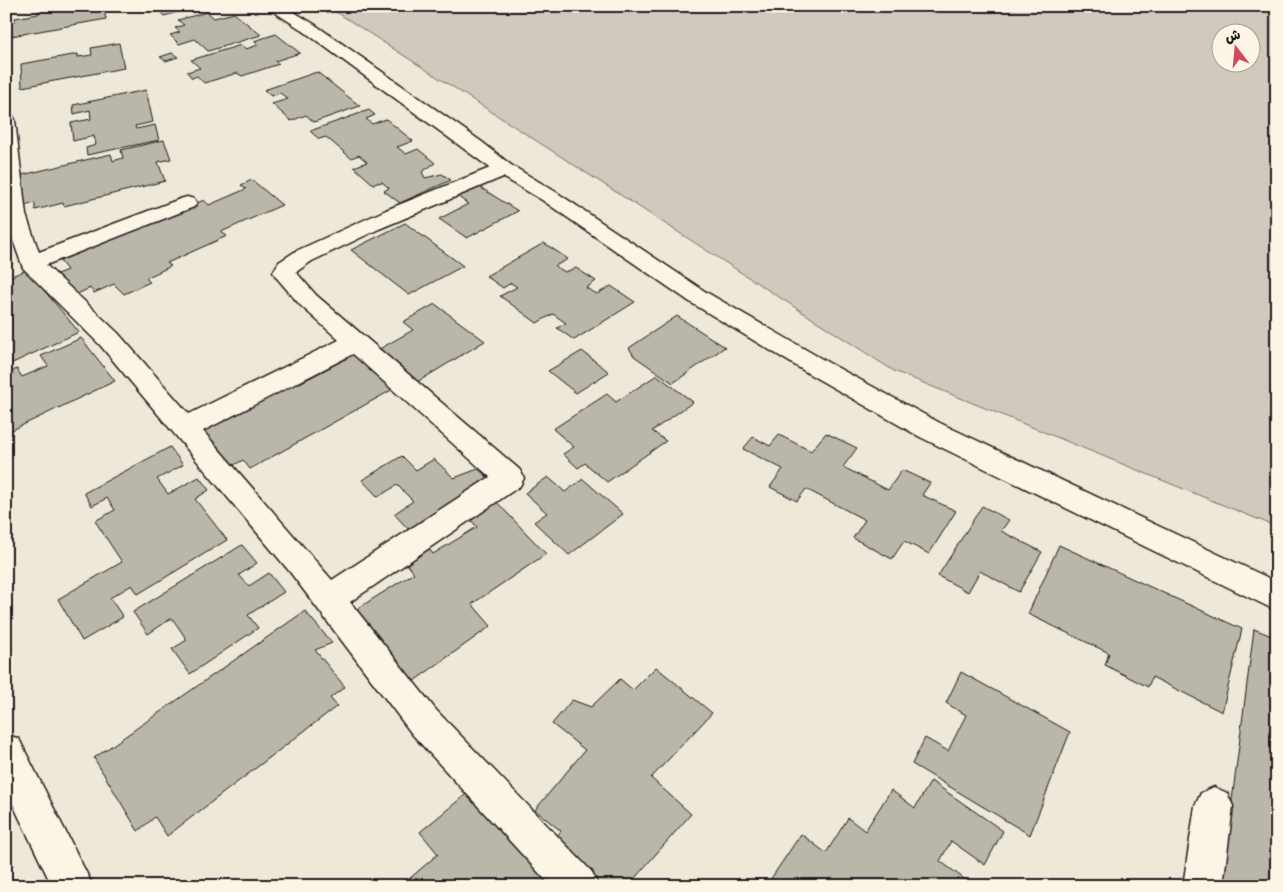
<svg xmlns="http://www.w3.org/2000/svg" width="1283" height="892" font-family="'Patrick Hand','Playpen Sans Arabic',sans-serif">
	<rect width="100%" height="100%" fill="#eee8d9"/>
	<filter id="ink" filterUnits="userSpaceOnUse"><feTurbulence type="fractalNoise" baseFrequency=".02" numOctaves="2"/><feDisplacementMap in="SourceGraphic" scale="10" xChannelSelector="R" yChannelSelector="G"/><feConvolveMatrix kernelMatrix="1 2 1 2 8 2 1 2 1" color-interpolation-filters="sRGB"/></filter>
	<g filter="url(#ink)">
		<path fill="#cfcabd" stroke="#76736c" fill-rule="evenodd" d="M327 6H1277V527L894 371ZM1220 32H1250V62H1220Z"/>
		<path fill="#bab6aa" stroke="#1c1c1c" d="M63 6H67V8L103 6 106 19 6 37V24L15 22V18L38 14V11Z
			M163 6H199L164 16 161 13 169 11Z
			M207 12 214 18 234 13 261 35 208 51 195 39 179 44 170 35 180 32 175 28 184 25 178 20Z
			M276 34 300 53 275 61 279 64 242 76 237 73 204 83 197 76 192 78 187 72 200 68 191 60 241 45 246 49 258 45 254 41Z
			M119 43 124 68 22 87 21 64 78 54V57L92 55 91 48Z
			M172 53 178 57 166 61 160 57Z
			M317 72 360 106 314 122 306 115 291 121 272 104 288 99 280 93 271 96 264 90Z
			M146 90 153 122 135 126 136 129 155 125 159 140 87 155 86 148 96 145 94 136 73 141 71 123 91 119 90 110 74 114 73 105Z
			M369 110 375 115 366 119 372 124 386 119 413 141 397 147 406 154 418 149 435 163 422 172 425 178 442 174 451 180 400 203 384 191 389 188 382 182 373 184 354 167 367 162 359 155 351 158 326 137 319 139 310 131Z
			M164 140 171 159 158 162 165 181 64 206 63 203 35 210V203L20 207 18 188 23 185 22 175 111 154 113 161 123 158 121 150Z
			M252 180 282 205 221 232 227 236 167 263 171 266 146 278 150 282 124 294 114 284 94 293 90 288 75 295 57 274 67 270 60 261 204 200 209 205 246 189 241 185Z
			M478 186 518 211 467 238 439 219 468 204 457 196Z
			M405 223 463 266 409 295 351 250Z
			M544 243 568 259 555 266 565 272 576 268 596 281 586 288 597 294 611 286 635 302 574 340 557 328 566 323 553 314 537 323 500 296 517 287 511 283 503 288 486 276Z
			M27 270 79 332 6 366V278Z
			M435 304 485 341 414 384 376 351 413 330 403 322Z
			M677 316 725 347 673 383 634 356 629 348Z
			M81 338 115 381 6 433V374L17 369 22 377 48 366 41 356Z
			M355 347 397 387 250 469 243 460 227 469 195 429 290 379 296 385 340 362 335 357Z
			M582 351 609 372 576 393 548 371Z
			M657 375 693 402 652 431 666 441 607 482 585 463 578 468 563 454 574 447 553 429 607 394 616 402Z
			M826 433 857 448 843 467 888 490 902 470 930 483 922 495 956 511 929 554 904 541 892 559 853 538 865 520 806 489 797 501 770 487 783 469 743 449 753 437 770 446 779 435 811 451Z
			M170 447 183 465 157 479 168 494 199 477 209 490 195 499 227 540 138 594 132 585 110 598 123 617 82 641 58 599 122 562 95 521 115 510 107 498 92 506 84 493Z
			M402 456 416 470 434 459 454 478 478 469 492 481 413 534 394 514 413 501 397 485 378 497 362 480Z
			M548 477 565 492 583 479 623 514 569 555 534 522 547 513 525 493Z
			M492 497 546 554 472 604 491 626 407 686 352 612 414 573 400 555 423 541 433 554 477 527 466 514Z
			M982 506 1009 520 1001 531 1042 552 1019 592 980 571 968 592 938 576Z
			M242 545 257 563 239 575 249 586 269 573 284 592 248 615 258 628 190 674 172 649 187 640 172 618 148 634 133 612Z
			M1059 545 1242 629 1222 712 1152 677 1148 687 1105 665 1109 653 1028 614Z
			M305 611 332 643 315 650 345 687 330 698 337 706 167 836 155 817 138 831 94 758Z
			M1254 629 1277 638V886H1221Z
			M656 667 712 713 651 778 691 814 628 886H599L551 843 561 831 535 810 585 750 552 724 572 700 591 707 620 679 633 690Z
			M961 672 1070 732 1030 835 912 764 925 738 948 751 966 715 946 703Z
			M931 781 1003 831 985 865 951 841 940 861 971 884 970 886H766L801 834 826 853 848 818 865 831 891 790 915 808Z
			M471 790 549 886H401L438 854 420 832Z"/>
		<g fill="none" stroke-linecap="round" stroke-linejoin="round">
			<defs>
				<path id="street" d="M265 6H284L314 24 482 142 511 165 556 192 706 292 829 363 940 423 1277 582V611L920 437 811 375 690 302 542 200 503 177 379 229 312 261 296 272 316 295 520 470 524 478 520 486 350 602 436 710 592 872 598 886H551L412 734 290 572 100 345 23 268 6 221V114L13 116 15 120 26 215 39 252 180 199 187 197 194 199 197 203 194 207 46 265 118 333 189 414 339 340 300 305 276 277 273 272 279 262 296 251 386 210 490 168 302 30ZM353 354 490 477 332 580 203 431Z
					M6 734 19 739 93 886H52L6 790Z
					M1214 787 1227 793 1233 806 1223 886H1183L1195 806 1201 793Z"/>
			</defs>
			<use href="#street" stroke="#1c1c1c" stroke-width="3"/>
			<use href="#street" fill="#fcf5e5" fill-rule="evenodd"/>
		</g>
	</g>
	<rect width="1283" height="892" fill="none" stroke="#fcf5e5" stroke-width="25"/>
	<rect x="12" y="12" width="1258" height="867" fill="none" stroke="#1c1c1c" stroke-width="2" filter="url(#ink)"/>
	<g transform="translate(1236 48) rotate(344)"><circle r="24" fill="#fcf5e5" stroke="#a29e95"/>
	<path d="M0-4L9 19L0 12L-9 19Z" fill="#d1495b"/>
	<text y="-8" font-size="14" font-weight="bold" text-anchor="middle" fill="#1c1c1c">ش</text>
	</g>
</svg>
